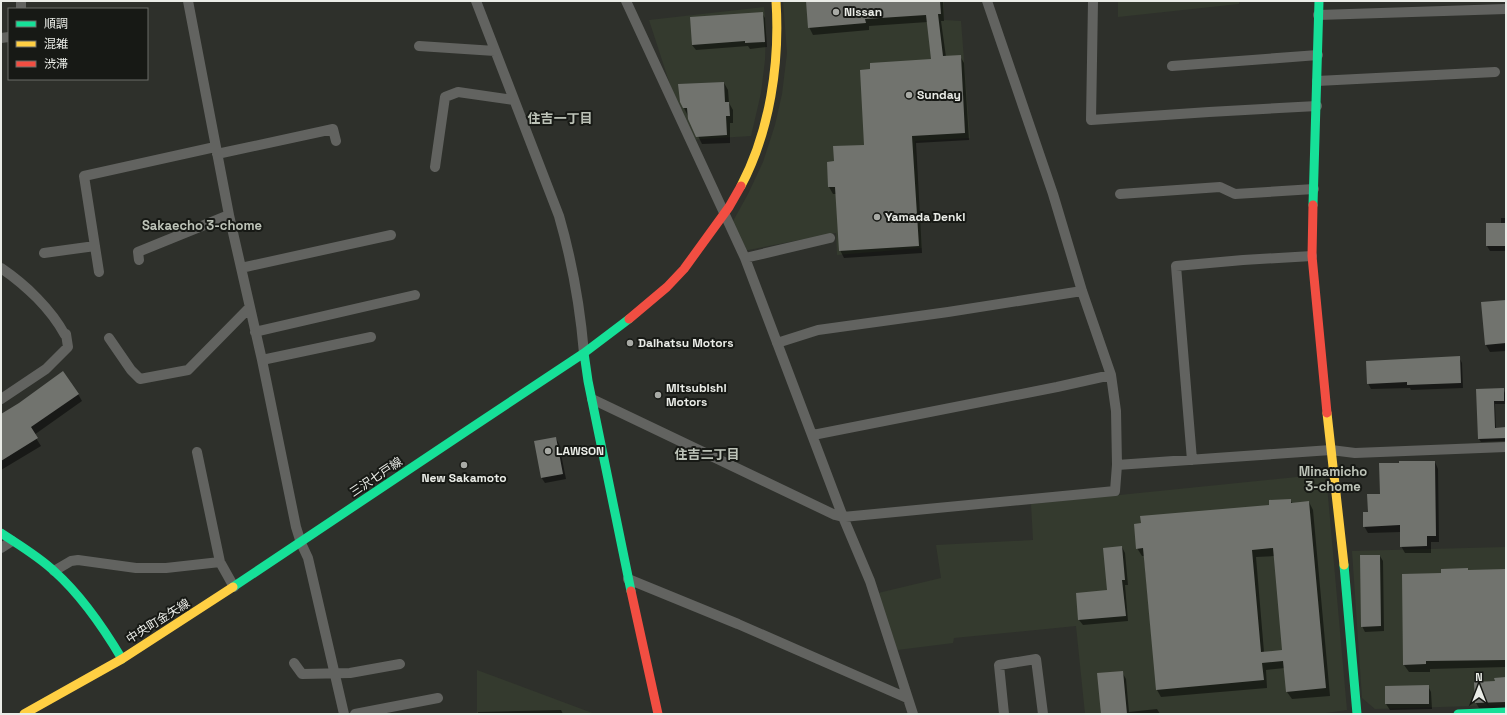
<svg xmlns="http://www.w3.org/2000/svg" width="1507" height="715" font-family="'Space Grotesk','Noto Sans JP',sans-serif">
	<rect width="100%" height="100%" fill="#2e302b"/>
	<path fill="#343a2e" d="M783 1H944V20L961 21 970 138 915 141 922 248 837 255 836 233 743 251 732 223 748 194 763 162 775 125 782 94 787 53Z
		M1118 1H1239V4L1118 17Z
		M764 7 766 27 765 60 761 93 751 136 688 140 649 20Z
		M1326 474 1347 710 1319 714H1085L1076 626 954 638 953 643 897 650 878 593 941 578 936 545 1033 540 1031 504Z
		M1506 547V705L1375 709 1362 698 1352 551Z
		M477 670 595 714H477Z"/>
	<path fill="#0007" fill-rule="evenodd" d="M807 1H943L944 21H941L946 57 960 56 964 63 969 140 916 143 922 253 844 258 840 250 837 194H833L829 187 835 162 865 146 932 60 928 22 869 26V30L813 35 809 27Z
		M762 13 765 18 767 47 750 49 748 46 696 50 692 45Z
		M724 83 728 90 729 103 733 110V123H730V143L702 144 684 108Z
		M1501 218H1506V251H1490L1487 246 1501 224Z
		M1506 301V351L1490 352 1486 345Z
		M1459 357 1462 363 1463 388 1411 390 1410 388 1371 389 1368 383Z
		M1503 389 1505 393 1506 404H1495L1496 429 1506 428V441L1481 442 1479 439 1477 390Z
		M78 394 82 401 34 435 41 446 1 470V415L19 404Z
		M556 438 559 444 566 479 545 483 541 477Z
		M1435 462 1438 469 1439 542H1431V553H1405L1401 546V532L1368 533 1364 526 1369 513Z
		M1290 500 1293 504 1309 502 1313 510 1330 696 1292 699 1287 692 1285 668 1266 670 1267 688 1161 697 1157 690 1144 556H1142L1137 548ZM1275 556 1283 651 1264 652 1256 557Z
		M1122 547 1125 553 1128 585H1125L1128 621 1083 625 1079 620 1108 591Z
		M1380 556 1383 561 1384 631 1365 632 1362 626Z
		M1506 570V667L1430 669V672H1409L1404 665 1442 574 1468 571Z
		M1122 672 1126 679 1129 712 1157 709 1160 714H1102Z
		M1506 678V708H1479L1476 703 1496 682Z
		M1428 686 1431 692 1432 709 1390 710 1386 704V687Z
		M561 710 563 714H478V712Z"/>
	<path fill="#71736e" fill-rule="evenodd" d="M806 1H940L941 14H938L943 56 961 55 965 133 912 136 919 246 839 251 835 187H828L827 162 834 161 833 146 864 145 860 70 870 69V63L931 59 926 15 865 19 866 23 808 28Z
		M763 12 765 42 745 43V41L692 45 690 17Z
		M724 82 725 102H729L730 116H726L727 135 696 137 688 119 687 108H683L680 102 678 84Z
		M1486 223H1506V246H1486Z
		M1506 300V343L1485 345 1481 302Z
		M1460 356 1461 383 1407 385V382L1367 384 1366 361Z
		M63 371 79 394 31 427 38 438 1 461V414L19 403Z
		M1504 388V401H1494L1495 428 1506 427V438L1478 439 1476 389Z
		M556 437 563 474 541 478 534 441Z
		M1399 461H1435L1436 536H1427V546L1400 547V525L1363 527V512H1368L1367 494H1380L1379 463H1399Z
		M1291 499V503L1309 501 1326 688 1286 692 1283 661 1262 663 1264 680 1156 690 1143 548 1136 549 1134 524 1141 523 1140 516 1269 505V500ZM1273 548 1282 650 1261 652 1252 550Z
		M1122 546 1125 580H1122L1126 616 1078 620 1076 593 1107 590 1103 548Z
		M1360 555H1380L1381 626 1361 627Z
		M1468 568V570L1506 569V660L1426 661V664L1403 665 1402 574 1441 573V569Z
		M1123 671 1127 714H1101L1097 673Z
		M1506 677V702L1475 703 1474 682 1495 681 1494 678Z
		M1429 685V704H1385V686Z"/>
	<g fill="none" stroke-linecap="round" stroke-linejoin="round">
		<path stroke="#626360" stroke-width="10" d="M21 1V9
			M188 1 229 215 262 360 296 527 301 543 308 558 344 714
			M476 1 559 216C572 261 580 306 584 353
			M626 1 745 258 843 517 870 581 913 714
			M1093 1 1091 120 1209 112 1317 106
			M1318 15 1506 9
			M1 38 9 37
			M419 46 495 51
			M1172 66 1318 55
			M1317 81 1495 72
			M217 154 333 129 336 141
			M435 167 445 97 458 92 514 100
			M1120 194 1220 187 1235 194 1314 189
			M44 253 95 246
			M745 258 830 238
			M139 260 138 252 229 215
			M1 268C26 285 51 309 65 335L66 334 68 347 46 369 1 399
			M241 268 391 235
			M99 272 84 176 215 147
			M255 332 415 295
			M109 338 131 370 140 379 188 370 250 307
			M777 343 818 330 948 312 1082 291
			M262 360 371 337
			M592 399 835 515 843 517 1115 491 1117 465 1116 411 1111 375 1082 291 1053 194 987 1
			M813 435 1057 387 1111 375
			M197 452 220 562
			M1192 460 1176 266 1243 260 1312 256
			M1117 465 1331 450 1355 453 1506 447
			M1 548 12 541
			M54 571 71 561 78 560 136 568H166L220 562 234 587
			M628 579 738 624 907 698
			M294 663 302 674 350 673 400 664
			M355 714 438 698
			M1004 714 999 665 1036 659 1043 714"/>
		<path stroke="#16e098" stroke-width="9" d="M1313 205 1319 1
			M629 319 584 353 588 381 631 591
			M465 432 584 353
			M1 533C19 545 38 556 54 571 82 596 103 627 122 659
			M1344 565 1357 714
			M233 587 465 432
			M1458 714 1506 712"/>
		<path stroke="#ffcf43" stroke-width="9" d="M741 186C770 131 780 63 776 1
			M1327 413 1344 565
			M24 714 122 659 233 587"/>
		<path stroke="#f24e42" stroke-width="9" d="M1313 205 1312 256 1327 413
			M629 319 667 287 684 269 729 207 741 186
			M631 591 658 714"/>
	</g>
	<g fill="#a8aaa5" stroke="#171915" stroke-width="1.5">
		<circle cx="836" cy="12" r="4"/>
		<circle cx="909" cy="95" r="4"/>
		<circle cx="877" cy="217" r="4"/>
		<circle cx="630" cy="343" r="4"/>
		<circle cx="658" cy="395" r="4"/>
		<circle cx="548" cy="451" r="4"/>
		<circle cx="464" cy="465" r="4"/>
	</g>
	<g text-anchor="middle" stroke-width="4" stroke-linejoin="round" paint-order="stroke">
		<g font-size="12" font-weight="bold" fill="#eaece7" stroke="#171915" text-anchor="start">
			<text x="844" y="16">Nissan</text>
			<text x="917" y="99">Sunday</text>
			<text x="885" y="221">Yamada Denki</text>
			<text x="638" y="347">Daihatsu Motors</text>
			<text x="666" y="392">Mitsubishi<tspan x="666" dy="14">Motors</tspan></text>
			<text x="556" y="455">LAWSON</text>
			<text x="464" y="482" text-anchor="middle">New Sakamoto</text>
		</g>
		<g font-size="12" fill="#eaece7" stroke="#171915">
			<text transform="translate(376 477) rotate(-34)" y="4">三沢七戸線</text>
			<text transform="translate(158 621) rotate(-32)" y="4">中央町金矢線</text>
		</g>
		<g font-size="13" font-weight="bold" fill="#bdc3b8" stroke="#171915">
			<text x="560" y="123">住吉一丁目</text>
			<text x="202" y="230">Sakaecho 3-chome</text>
			<text x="707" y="459">住吉二丁目</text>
			<text x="1333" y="476">Minamicho<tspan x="1333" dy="15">3-chome</tspan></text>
		</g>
	</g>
	<rect width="1507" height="715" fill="none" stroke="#eaece7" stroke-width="4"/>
	<rect x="8" y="8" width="140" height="72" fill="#171915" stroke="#6b6d69"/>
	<rect x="16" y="21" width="20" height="6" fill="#16e098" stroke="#6b6d69"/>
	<text x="44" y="28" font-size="12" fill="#eaece7">順調</text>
	<rect x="16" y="41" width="20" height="6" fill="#ffcf43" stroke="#6b6d69"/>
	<text x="44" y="48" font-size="12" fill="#eaece7">混雑</text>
	<rect x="16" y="61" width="20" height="6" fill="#f24e42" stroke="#6b6d69"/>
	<text x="44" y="68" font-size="12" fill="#eaece7">渋滞</text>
	<g transform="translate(1479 687)" stroke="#171915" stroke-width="3" paint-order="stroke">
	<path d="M0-3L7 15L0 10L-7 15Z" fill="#eaece7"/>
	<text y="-6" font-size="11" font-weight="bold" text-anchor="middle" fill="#eaece7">N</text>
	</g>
</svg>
